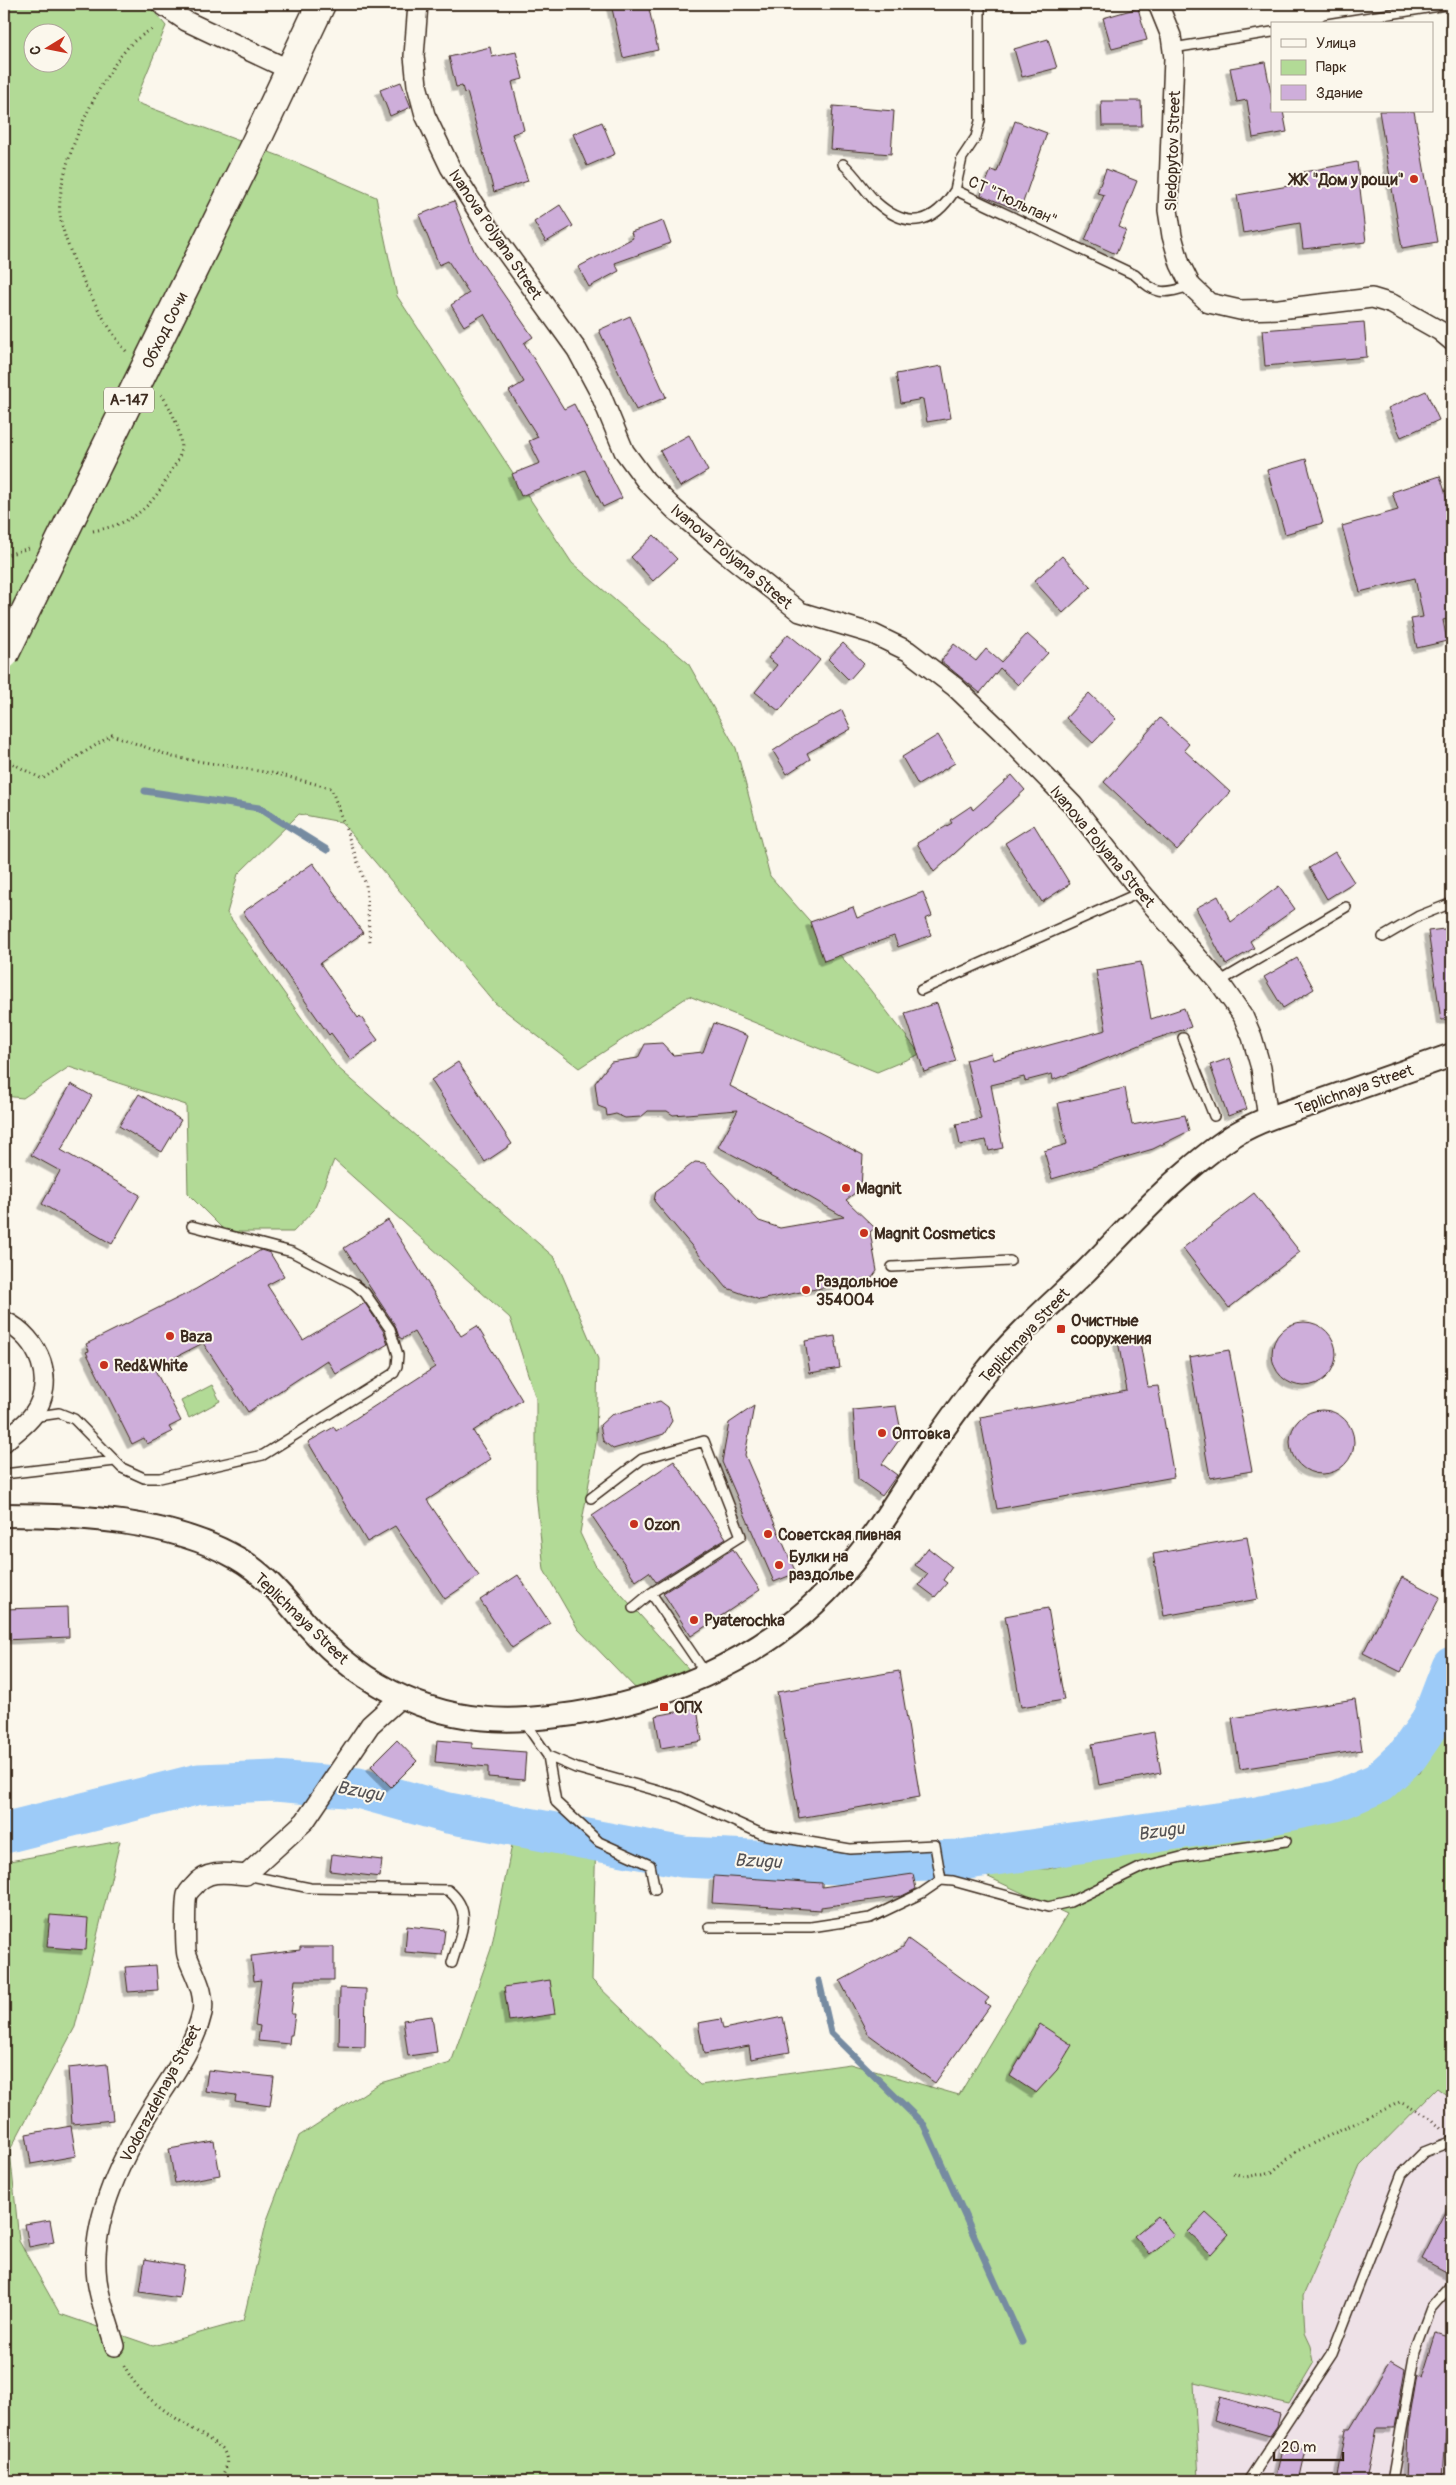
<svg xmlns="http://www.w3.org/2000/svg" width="1456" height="2485" font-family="Pangolin,sans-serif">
	<defs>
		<filter id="shadow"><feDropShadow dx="-4.5" dy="4.5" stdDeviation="0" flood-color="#0004"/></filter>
	</defs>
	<rect width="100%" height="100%" fill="#fbf7ec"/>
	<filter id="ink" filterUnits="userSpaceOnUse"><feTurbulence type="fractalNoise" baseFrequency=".02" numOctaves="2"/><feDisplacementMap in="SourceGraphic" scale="10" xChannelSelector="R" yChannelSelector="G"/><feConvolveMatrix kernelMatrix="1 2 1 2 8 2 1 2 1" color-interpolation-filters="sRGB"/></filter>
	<g filter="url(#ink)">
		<path fill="#eee1e7" d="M1437 2088 1452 2099V2481H1199L1194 2382 1290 2404 1311 2346 1305 2333 1303 2296 1360 2166Z"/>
		<path fill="#b2da96" stroke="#76825a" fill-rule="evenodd" d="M4 4H148L166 26 135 102 293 161 376 197 397 296 572 563 688 663 736 748 770 876 868 987 920 1054 877 1072 689 996 579 1068 495 1003 341 822 299 814 238 874 227 913 336 1066 555 1258 598 1359 596 1443 580 1533 595 1565 693 1674 641 1694 578 1629 544 1570 536 1493V1399L510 1318 334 1160 314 1210 293 1232H226L188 1194 186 1105 69 1067 23 1098 4 1096ZM32 32H62V62H32Z
			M212 1385 220 1401 189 1418 181 1401Z
			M1452 1703V2099L1437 2088 1360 2166 1303 2296 1305 2333 1311 2346 1314 2362 1289 2404 1194 2382 1199 2481H4V1862L120 1841 75 2027 10 2150 19 2241 60 2314 153 2346 243 2321 267 2220 299 2136 380 2083 451 2063 491 1949 519 1810 596 1836 592 1980 700 2085 850 2064 959 2095 1067 1914 965 1866 1048 1869 1420 1773Z"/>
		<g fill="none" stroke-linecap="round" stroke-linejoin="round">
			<path stroke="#768ba1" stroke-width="7" d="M145 791 259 808 327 850
				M819 1981 831 2033 924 2125 1022 2342"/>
			<path stroke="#9dcbf8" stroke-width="41" d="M4 1833 199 1784 275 1781 358 1788 448 1813 683 1857 840 1864 961 1860 1252 1818 1336 1801 1378 1783 1408 1755 1431 1722 1452 1667"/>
		</g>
		<path fill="#ceaeda" stroke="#3b2a1e" filter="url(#shadow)" d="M611 4H648L658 50 623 58Z
			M1138 8 1147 40 1112 49 1103 18Z
			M1048 39 1057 68 1022 77 1014 49Z
			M490 47 492 57 516 52 523 79 512 82 524 130 512 134 528 181 494 192 467 92 464 93 462 86 456 87 449 57Z
			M1265 62 1272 98V111H1283L1287 132 1253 138 1247 100 1237 102 1230 68Z
			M401 82 411 107 390 116 380 90Z
			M1101 101H1141L1142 126H1102Z
			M833 106 894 111 891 154 830 149Z
			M1379 111H1414L1437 242 1402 248Z
			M1015 121 1047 133 1020 211 981 195 991 170 997 172Z
			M602 122 615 154 587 166 573 134Z
			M1357 162 1366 242 1303 249 1300 223 1243 233 1237 195 1300 184 1298 173Z
			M1106 169 1137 181 1119 227 1126 230 1116 254 1085 240 1104 195 1097 193Z
			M454 201 475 253 533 337 524 343 564 409 574 404 622 498 603 507 585 470 521 496 512 474 540 463 529 441 538 437 509 391 524 382 484 314 464 326 451 305 469 293 448 261 439 265 419 215Z
			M560 205 573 226 546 242 534 222Z
			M663 221 671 243 615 263 619 271 589 287 578 267 633 238 631 232Z
			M630 316 666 397 636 410 599 330Z
			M1364 322 1367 357 1265 366 1262 330Z
			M942 366 951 418 927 422 923 399 901 403 896 374Z
			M1426 391 1439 420 1401 437 1388 408Z
			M689 435 708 471 680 487 660 451Z
			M1306 459 1323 523 1285 534 1267 470Z
			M1440 476 1452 514V618L1443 620 1447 641 1417 648 1411 619 1423 617 1415 578 1360 592 1342 526 1398 510 1392 492Z
			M654 535 677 559 653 581 631 557Z
			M1062 556 1091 587 1063 613 1034 581Z
			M788 634 820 660 779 711 755 692 777 665 768 658Z
			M1027 634 1048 653 1018 685 1000 668 980 693 941 661 954 644 976 661 986 649 1001 662Z
			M843 643 864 663 849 680 828 659Z
			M1089 693 1116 719 1093 743 1066 718Z
			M842 710 851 729 807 753 810 759 787 774 773 751 803 731Z
			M1160 718 1189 744 1184 750 1230 792 1177 850 1104 782Z
			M938 735 955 763 918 785 902 757Z
			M1012 775 1025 790 934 872 917 843 952 823 950 820 971 806 973 810Z
			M1034 825 1070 884 1042 902 1005 843Z
			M1335 852 1354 882 1327 899 1309 868Z
			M313 863 363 933 320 963 358 1018 360 1016 378 1040 351 1060 331 1033 329 1035 243 912Z
			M1279 886 1295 909 1250 941 1254 948 1226 965 1196 908 1218 896 1231 922Z
			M923 892 932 916 925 919 931 935 898 947 894 936 824 961 810 922 853 907 857 918Z
			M1452 928V1019L1441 1020 1428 931Z
			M1297 958 1314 989 1283 1008 1264 977Z
			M1141 962 1151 1019 1184 1008 1191 1027 1155 1039 1053 1080 1052 1074 1025 1081 1024 1077 991 1085 1003 1148 989 1151 986 1140 960 1145 956 1124 981 1119 966 1060 991 1053 993 1060 1106 1030 1096 970Z
			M937 1003 956 1061 924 1072 905 1013Z
			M714 1023 748 1036 730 1086 863 1155 861 1188 846 1200 875 1228 870 1232 877 1271 872 1278 760 1300 727 1288 654 1201 656 1191 695 1162 704 1163 759 1221 780 1228 844 1217 780 1180 718 1147 738 1110 673 1115 667 1111H648L641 1117 625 1118 616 1114 607 1116 606 1109 598 1106 595 1083 611 1062 638 1058 645 1044 662 1043 673 1055 703 1052Z
			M1230 1058 1247 1109 1228 1116 1210 1065Z
			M458 1062 512 1144 485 1162 431 1080Z
			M71 1084 92 1096 61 1150 140 1195 112 1244 42 1204 60 1171 31 1155Z
			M1125 1088 1132 1125 1185 1115 1189 1131 1153 1149 1052 1179 1044 1151 1067 1144 1058 1103Z
			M139 1094 181 1120 162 1152 119 1126Z
			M1254 1193 1300 1252 1229 1308 1183 1248Z
			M388 1220 461 1336 477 1326 522 1400 473 1431 491 1459 427 1500 479 1576 445 1599 395 1526 367 1542 308 1442 334 1427 336 1431 435 1367 414 1332 402 1339 399 1337 395 1325 344 1248Z
			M261 1250 270 1253 284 1276 267 1285 303 1340 365 1303 384 1332 388 1344 336 1374 327 1360 248 1412 203 1343 154 1368 181 1421 169 1427 172 1432 147 1444 144 1438 132 1444 86 1352 89 1351 86 1344 196 1289Z
			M1272 1354a32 32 0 1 1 64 0a32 32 0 1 1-64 0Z
			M835 1336 840 1368 810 1373 805 1341Z
			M1139 1337 1148 1387 1158 1386 1174 1477 997 1509 980 1417 1127 1391 1118 1341Z
			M1229 1350 1252 1471 1210 1478 1189 1357Z
			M660 1401 668 1407 672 1421 664 1434 613 1449 603 1441 600 1425 611 1415Z
			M754 1406 745 1455 796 1573 774 1582 722 1462 729 1423Z
			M896 1406 902 1436 882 1464 897 1475 882 1496 858 1479 853 1410Z
			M1290 1442a32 32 0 1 1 64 0a32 32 0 1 1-64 0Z
			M674 1461 726 1538 656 1582 649 1572 636 1581 592 1516Z
			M1247 1537 1258 1599 1164 1616 1153 1554Z
			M928 1548 952 1567 943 1580 947 1583 935 1597 919 1585 928 1574 915 1565Z
			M733 1549 760 1590 691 1636 663 1593Z
			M518 1575 550 1623 512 1648 480 1600Z
			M1402 1577 1440 1597 1401 1672 1363 1653Z
			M68 1607 69 1637 4 1640V1609Z
			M1048 1608 1064 1700 1021 1707 1005 1616Z
			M899 1671 920 1797 799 1818 777 1692Z
			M1355 1699 1362 1750 1240 1769 1232 1718Z
			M697 1708 702 1741 661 1748 655 1716Z
			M1154 1732 1161 1773 1099 1785 1092 1744Z
			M397 1740 417 1761 391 1787 371 1766Z
			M437 1740 472 1743V1748L526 1752 524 1780 488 1777V1767L435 1762Z
			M332 1854 382 1860 380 1877 330 1871Z
			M913 1874 916 1889 902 1896 821 1907V1910L712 1903 714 1876 822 1883V1887Z
			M50 1915 88 1918 86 1950 47 1947Z
			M407 1926 445 1930 442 1955 405 1952Z
			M908 1939 989 1998 985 2003 990 2006 935 2083 868 2034 840 1981 903 1947Z
			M300 1947H334V1980H295L291 2014H295L292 2035H290L289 2044 258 2041 260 2026 255 2025 261 1980 254 1981 251 1956 300 1950Z
			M156 1965 158 1990 128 1992 125 1967Z
			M550 1980 555 2014 509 2021 504 1987Z
			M340 1988 366 1989 365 2047 339 2046Z
			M432 2016 437 2052 408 2056 403 2020Z
			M783 2017 790 2052 751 2059 749 2046 704 2054 698 2023 721 2019 723 2029Z
			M1040 2024 1072 2045 1057 2070 1036 2093 1010 2076Z
			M107 2064 113 2120 72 2124 68 2068Z
			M208 2070 274 2077 270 2106 235 2101 236 2095 205 2091Z
			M71 2126 76 2156 31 2164 26 2134Z
			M214 2141 220 2175 175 2183 169 2149Z
			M1452 2200V2275L1422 2259Z
			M1206 2213 1229 2234 1211 2254 1188 2232Z
			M1158 2216 1174 2235 1150 2254 1134 2236Z
			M50 2220 54 2242 29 2247 25 2224Z
			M145 2259 184 2266 179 2298 140 2292Z
			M1436 2333 1452 2338V2430H1446L1443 2481H1406L1408 2429 1417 2375 1422 2378Z
			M1391 2361 1405 2369 1395 2428H1376L1366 2481H1337L1346 2429H1350Z
			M1220 2397 1280 2414 1277 2426 1270 2436 1214 2420Z
			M1283 2445 1306 2450 1299 2481H1275Z"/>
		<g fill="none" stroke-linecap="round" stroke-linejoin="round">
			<defs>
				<path id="service" d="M1327 24 1452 4
					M1173 48 1272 32
					M843 164C856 175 864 190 876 202 908 231 934 224 955 190L1135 275C1158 296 1162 294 1191 286
					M955 190 962 158 976 137 980 121V4
					M1383 937 1419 916 1452 903
					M1219 982 1346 907
					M921 990 1141 892
					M1183 1038 1214 1116
					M892 1267 1010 1261
					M32 1417 59 1413 74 1419 122 1468 144 1478H160L263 1455 394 1373 397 1366 398 1355 390 1329 365 1293 354 1284 292 1252 192 1226
					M4 1474 115 1461
					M591 1498 642 1459 704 1441 741 1536 651 1593 633 1608
					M651 1593 706 1674
					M523 1720 548 1756 576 1768 680 1797 762 1834 850 1849 935 1845 941 1880
					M548 1756 556 1802 599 1842 650 1865 655 1890
					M246 1875 310 1888 448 1890C475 1912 460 1934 452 1963
					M709 1927H811L870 1918 922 1893 941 1880 953 1881 1048 1907 1070 1902 1142 1867 1181 1857 1286 1841
					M1248 2481 1332 2354 1402 2174 1424 2152 1452 2141
					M1392 2481 1415 2351 1431 2308 1452 2284"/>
				<path id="minor" d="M161 4 186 21 288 69
					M418 4 414 56 417 85 425 115 450 167 488 227 577 350 600 393 624 451 646 481 674 509 727 554 800 612 873 634 908 651 955 687 1001 731 1073 805 1141 892 1219 982 1243 1016 1252 1037 1261 1068 1268 1119
					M1158 4 1171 36 1174 58 1168 210 1172 236 1180 264 1191 286 1209 303 1240 310 1279 309 1372 298 1392 304 1440 331 1452 341
					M4 1321C40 1338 57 1382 33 1415 26 1425 13 1433 4 1442
					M115 2346C109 2325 100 2302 97 2280 89 2218 125 2151 157 2100 174 2074 195 2044 202 2013 206 1991 194 1975 187 1955 185 1950 185 1901 187 1895 188 1892 192 1888 194 1886 207 1869 227 1873 246 1875L305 1821 370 1725 400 1698"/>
				<path id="tertiary" d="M4 1515C78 1515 171 1520 237 1558 267 1575 285 1600 307 1625 364 1690 440 1725 527 1719 648 1711 769 1663 847 1569 878 1533 902 1491 928 1452 945 1425 966 1398 985 1373 1014 1336 1052 1304 1085 1272 1118 1239 1150 1202 1186 1172 1201 1159 1218 1145 1236 1134 1261 1119 1290 1111 1318 1102 1363 1086 1407 1071 1452 1055"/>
				<path id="trunk" d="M254 146 321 4"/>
			</defs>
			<use href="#service" stroke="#3b2a1e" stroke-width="12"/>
			<use href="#minor" stroke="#3b2a1e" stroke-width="22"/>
			<use href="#tertiary" stroke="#3b2a1e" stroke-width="26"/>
			<use href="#trunk" stroke="#3b2a1e" stroke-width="31"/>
			<path stroke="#3b2a1e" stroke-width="3" stroke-dasharray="1 4" stroke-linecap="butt" d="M126 351C102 322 65 252 60 215 55 169 100 75 132 43 139 37 147 32 154 28
				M93 531C132 524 153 507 171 471 174 466 179 460 180 454 184 435 171 407 160 393
				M4 556 29 548
				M4 759 42 779 112 735 173 757 277 774 331 788 366 885 370 944
				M1233 2173 1246 2177 1272 2172 1297 2151 1400 2102 1431 2118 1442 2130
				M124 2365C142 2404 188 2424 222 2448 230 2460 227 2470 218 2481"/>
			<use href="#service" stroke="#fbf7ec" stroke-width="9"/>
			<use href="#minor" stroke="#fbf7ec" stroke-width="19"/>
			<use href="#tertiary" stroke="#fbf7ec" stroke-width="22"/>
			<use href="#trunk" stroke="#fbf7ec" stroke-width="28"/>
			<defs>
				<path id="trunk-bridge" d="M4 655 254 146"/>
			</defs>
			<use href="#trunk-bridge" stroke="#3b2a1e" stroke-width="31" stroke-linecap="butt"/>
			<use href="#trunk-bridge" stroke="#fbf7ec" stroke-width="28"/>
		</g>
	</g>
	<g fill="#c8321e" stroke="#fbf7ec" stroke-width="2">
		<circle cx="1414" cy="179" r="5"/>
		<circle cx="846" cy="1188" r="5"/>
		<circle cx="864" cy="1233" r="5"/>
		<circle cx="806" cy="1290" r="5"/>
		<rect x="1056" y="1324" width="10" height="10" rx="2.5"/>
		<circle cx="170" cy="1336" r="5"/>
		<circle cx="104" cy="1365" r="5"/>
		<circle cx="882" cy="1433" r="5"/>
		<circle cx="634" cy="1524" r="5"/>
		<circle cx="768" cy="1534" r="5"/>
		<circle cx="779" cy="1565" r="5"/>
		<circle cx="694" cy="1620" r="5"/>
		<rect x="659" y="1702" width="10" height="10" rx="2.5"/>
	</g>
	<g text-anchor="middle" stroke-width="4" stroke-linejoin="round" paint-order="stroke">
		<rect fill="#fbf7ec" stroke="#75685c" stroke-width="1" x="104" y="387.5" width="50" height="25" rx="4"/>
		<g font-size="15" font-weight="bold" fill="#3b2a1e">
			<text x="129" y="405">А-147</text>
		</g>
		<g font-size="16" fill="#3b2a1e" stroke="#fbf7ec">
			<text transform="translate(1172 151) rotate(-88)" y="6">Sledopytov Street</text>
			<text transform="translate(1013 200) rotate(25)" y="6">СТ "Тюльпан"</text>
			<text transform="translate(496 234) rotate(56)" y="6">Ivanova Polyana Street</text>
			<text transform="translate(164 330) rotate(-64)" y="6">Обход Сочи</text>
			<text transform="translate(732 556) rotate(40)" y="6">Ivanova Polyana Street</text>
			<text transform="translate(1103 846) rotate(50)" y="6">Ivanova Polyana Street</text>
			<text transform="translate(1354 1089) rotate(-19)" y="6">Teplichnaya Street</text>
			<text transform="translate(1024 1335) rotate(-47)" y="6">Teplichnaya Street</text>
			<text transform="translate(302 1618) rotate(44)" y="6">Teplichnaya Street</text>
			<text transform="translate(160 2093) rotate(-62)" y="6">Vodorazdelnaya Street</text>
		</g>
		<g font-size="16" font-weight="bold" fill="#3b2a1e" stroke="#fbf7ec" text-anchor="start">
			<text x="1404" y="185" text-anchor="end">ЖК "Дом у рощи"</text>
			<text x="856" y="1194">Magnit</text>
			<text x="874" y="1239">Magnit Cosmetics</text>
			<text x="816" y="1287">Раздольное<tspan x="816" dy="18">354004</tspan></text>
			<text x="1071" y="1326">Очистные<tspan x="1071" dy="18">сооружения</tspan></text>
			<text x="180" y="1342">Baza</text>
			<text x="114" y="1371">Red&amp;White</text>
			<text x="892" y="1439">Оптовка</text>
			<text x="644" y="1530">Ozon</text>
			<text x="778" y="1540">Советская пивная</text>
			<text x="789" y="1562">Булки на<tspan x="789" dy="18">раздолье</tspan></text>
			<text x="704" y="1626">Pyaterochka</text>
			<text x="674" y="1713">ОПХ</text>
		</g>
		<g font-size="18" font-style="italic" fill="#545254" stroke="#fbf7ec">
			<text transform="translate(360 1791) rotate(11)" y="6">Bzugu</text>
			<text transform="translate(1161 1831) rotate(-8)" y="6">Bzugu</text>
			<text transform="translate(758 1861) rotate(3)" y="6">Bzugu</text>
		</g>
	</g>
	<rect width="1456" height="2485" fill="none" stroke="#fbf7ec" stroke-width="20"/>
	<rect x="10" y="10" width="1436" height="2465" fill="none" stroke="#3b2a1e" stroke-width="2" filter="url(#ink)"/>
	<rect x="1271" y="22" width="162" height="90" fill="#fbf7ec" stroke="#aea59a"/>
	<rect x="1281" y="39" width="25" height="8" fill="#fbf7ec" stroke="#aea59a"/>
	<text x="1316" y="48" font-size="15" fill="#3b2a1e">Улица</text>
	<rect x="1281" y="60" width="25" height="15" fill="#b2da96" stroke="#aea59a"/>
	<text x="1316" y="72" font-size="15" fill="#3b2a1e">Парк</text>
	<rect x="1281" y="85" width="25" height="15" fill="#ceaeda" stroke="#aea59a"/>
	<text x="1316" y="98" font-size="15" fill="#3b2a1e">Здание</text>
	<g transform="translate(48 48) rotate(260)"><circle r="24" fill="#fbf7ec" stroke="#aea59a"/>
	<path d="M0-4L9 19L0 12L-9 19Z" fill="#c8321e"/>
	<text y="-8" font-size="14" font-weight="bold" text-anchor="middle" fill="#3b2a1e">С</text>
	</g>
	<path d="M1274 2452v8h69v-8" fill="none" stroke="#3b2a1e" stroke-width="2.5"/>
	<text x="1281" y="2452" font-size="15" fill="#3b2a1e" stroke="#fbf7ec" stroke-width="4" paint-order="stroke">20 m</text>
</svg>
